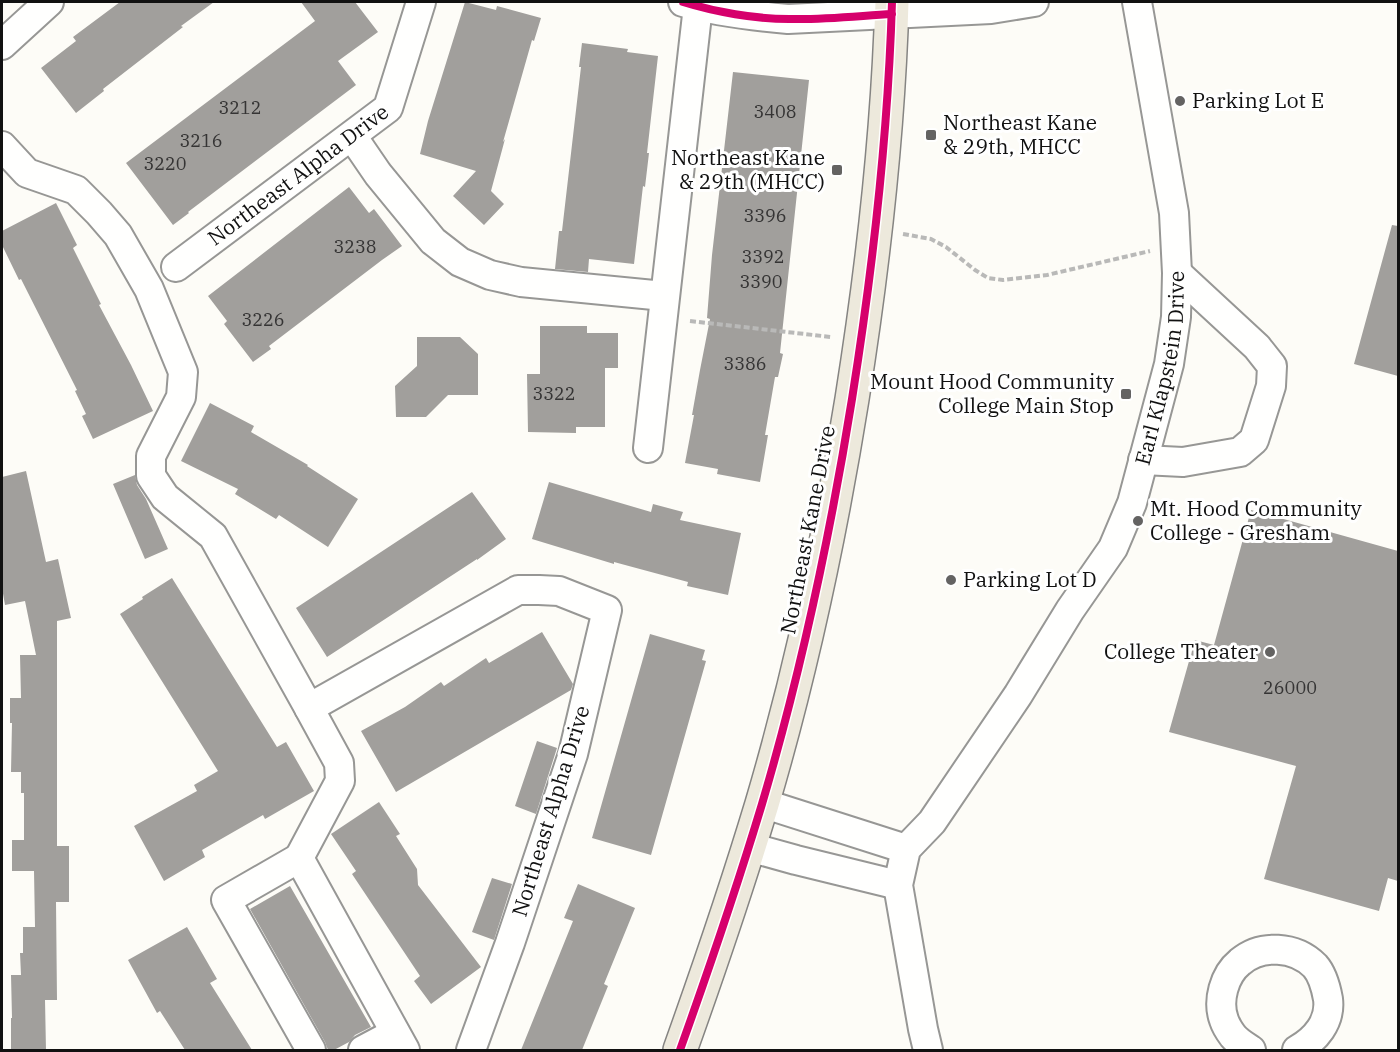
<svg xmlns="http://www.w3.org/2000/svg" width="1400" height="1052" font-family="'IBM Plex Serif',serif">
	<rect width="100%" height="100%" fill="#fdfcf7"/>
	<path fill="#a19f9c" d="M120 2H214L181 26 183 27 103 89 104 91 76 113 41 68 76 41 73 37Z
		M301 2H355L378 32 338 61 356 85 188 212 189 213 173 225 126 163 315 21Z
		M465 2 496 10 497 6 541 18 534 41 532 40 503 142 505 139 491 191 504 204 484 225 453 196 476 171 420 154 428 121Z
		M582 43 628 49 627 52 658 56 647 153H649L645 187 643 186 634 264 589 259 588 272 555 269 559 231H562L581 67H579Z
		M733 72 809 80 780 353 783 354 778 377H775L765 435H768L760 482 717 474 718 469 685 463 694 415H692L700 370 710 319 707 318 712 255Z
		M349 187 369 213 374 209 402 246 382 260 269 346 271 349 253 362 224 324 227 321 208 296Z
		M56 203 77 245 73 248 101 304 99 305 131 365 153 411 93 439 82 416 86 414 75 391 77 390 21 279 19 280 2 245V231Z
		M1392 225 1398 226V376L1354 364Z
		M540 326H587V333H618V368H605V427H576V433L528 432 527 374H540Z
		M417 337H460L478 354V395H448L426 417H396L395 386 417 366Z
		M210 403 254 426 251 432 308 465 307 466 358 499 328 547 279 515 276 519 235 494 238 489 181 461Z
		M26 471 46 562 58 559 71 618 57 621V846H69V902H56L57 1000H45L46 1050H11V1018H12L11 975H21L20 953H23V927H35L34 871H12V840H24V793H21V772H11L12 723H10V698H21L20 655H36L25 601 5 605 2 588V477Z
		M135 475 137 485 146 499 168 549 145 559 113 484Z
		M549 482 651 512 653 504 683 512 680 520 741 533 728 595 687 586 688 582 614 562V564L532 539Z
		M472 492 506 539 477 560V559L327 657 296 608Z
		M1251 510 1398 551V881L1388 878 1379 911 1264 879 1296 766 1169 732 1195 640 1214 645Z
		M172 578 277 747 286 742 314 791 265 819 263 815 202 850 205 857 164 881 134 826 197 791 194 785 218 771 120 614 143 599 142 597Z
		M542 632 573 684 571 690 396 792 361 731 405 707 441 682 444 686 486 658 489 663Z
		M650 634 705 650 702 660 706 661 651 855 592 838Z
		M537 741 557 748 536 814 515 806Z
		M379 802 400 834 396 836 417 869 418 885 481 967 431 1004 414 981 420 976 352 874 356 871 331 834Z
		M492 878 512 884 494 940 472 932Z
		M578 884 635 908 604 984 608 986 582 1050H521L573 921 564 918Z
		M290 886 371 1027 355 1035 349 1042 334 1050H328L325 1042 250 909Z
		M187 927 217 979 210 983 252 1050H185L160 1011 157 1013 128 960Z"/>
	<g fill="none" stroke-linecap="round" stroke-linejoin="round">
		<defs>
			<g id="minor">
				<path d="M683 2C717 12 753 16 788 19L991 9 1034 2"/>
				<path d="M2 45 49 2"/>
				<path d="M352 136 378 174 433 241 460 262 490 275 521 282 664 296"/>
				<path d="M2 146 27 173 76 190 99 213 118 235 149 289 183 372 181 397 151 456V476L165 497 213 536 309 708 518 590H539L559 591 607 610 573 754 510 943 471 1050"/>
				<path id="s1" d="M176 267 388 108 421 2"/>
				<path d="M648 448 698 6"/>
				<path d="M1143 460 1183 462 1240 452 1254 440 1271 386 1272 366 1257 347 1177 273"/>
				<path d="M309 708 339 763 340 781 299 858 405 1050"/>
				<path d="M762 803 906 849"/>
				<path d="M749 847 796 860 898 885"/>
				<path d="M299 858 226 900 311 1050"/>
				<path d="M363 1050 395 1033"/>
				<path id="s2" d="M928 1050 923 1029 898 885 906 849 932 822 1018 695 1070 610 1113 548 1132 503 1169 364 1176 317 1177 273 1174 213 1137 2"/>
				<path d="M1251 1050C1245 1046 1238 1042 1233 1036 1230 1032 1226 1026 1224 1020 1217 1001 1224 975 1240 962 1261 944 1295 946 1315 966 1323 975 1326 988 1328 999 1331 1022 1315 1040 1297 1050"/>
			</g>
			<path id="major" d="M680 1050C709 969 737 887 762 804 801 672 830 536 852 399 873 267 888 135 892 2"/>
		</defs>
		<use href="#minor" stroke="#979795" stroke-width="32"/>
		<use href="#major" stroke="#858482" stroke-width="36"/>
		<path stroke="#b9b9b8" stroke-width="4" stroke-dasharray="6 3" stroke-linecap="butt" d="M903 234 931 239 946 247 975 270 988 278 1003 280 1047 275 1150 251
			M690 321 831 337"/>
		<use href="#minor" stroke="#fffffe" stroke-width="28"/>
		<use href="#major" stroke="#ede9dc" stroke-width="33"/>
		<defs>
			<path id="cycleway" d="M683 2C715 12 755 19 789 19 823 20 858 16 892 14
				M680 1050C709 969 737 887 762 804 801 672 830 536 852 399 873 267 888 135 892 2"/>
		</defs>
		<use href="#cycleway" stroke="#fff" stroke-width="11"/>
		<use href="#cycleway" stroke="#d6006c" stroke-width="8"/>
	</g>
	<g fill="#646362" stroke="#fff" stroke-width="2">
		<circle cx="1180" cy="101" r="6"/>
		<rect x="925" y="129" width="12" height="12" rx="3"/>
		<rect x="831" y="164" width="12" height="12" rx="3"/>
		<rect x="1120" y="388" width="12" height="12" rx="3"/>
		<circle cx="1138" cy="521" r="6"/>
		<circle cx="951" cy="580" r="6"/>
		<circle cx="1270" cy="652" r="6"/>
	</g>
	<g text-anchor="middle" stroke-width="6" stroke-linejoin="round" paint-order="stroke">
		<g font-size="18" fill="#353434">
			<text x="240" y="114">3212</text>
			<text x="775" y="118">3408</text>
			<text x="201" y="147">3216</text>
			<text x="165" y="170">3220</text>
			<text x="765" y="222">3396</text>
			<text x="355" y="253">3238</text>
			<text x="763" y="263">3392</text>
			<text x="761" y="288">3390</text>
			<text x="263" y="326">3226</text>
			<text x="745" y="370">3386</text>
			<text x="554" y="400">3322</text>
			<text x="1290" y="694">26000</text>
		</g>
		<g font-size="21" fill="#111" stroke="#fff" text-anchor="start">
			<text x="1192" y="108">Parking Lot E</text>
			<text x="943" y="130">Northeast Kane<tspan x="943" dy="24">&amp; 29th, MHCC</tspan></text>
			<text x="825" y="165" text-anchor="end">Northeast Kane<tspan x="825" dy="24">&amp; 29th (MHCC)</tspan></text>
			<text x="1114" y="389" text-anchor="end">Mount Hood Community<tspan x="1114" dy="24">College Main Stop</tspan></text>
			<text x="1150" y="516">Mt. Hood Community<tspan x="1150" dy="24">College - Gresham</tspan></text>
			<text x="963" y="587">Parking Lot D</text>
			<text x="1258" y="659" text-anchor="end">College Theater</text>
		</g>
		<g font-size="21" fill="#111" stroke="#fff">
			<text dy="7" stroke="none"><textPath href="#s1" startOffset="153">Northeast Alpha Drive</textPath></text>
			<text dy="7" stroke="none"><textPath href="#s2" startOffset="758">Earl Klapstein Drive</textPath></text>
			<text transform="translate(808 530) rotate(-79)" y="7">Northeast Kane Drive</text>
			<text transform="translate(551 811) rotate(-73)" y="7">Northeast Alpha Drive</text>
		</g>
	</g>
	<rect width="1400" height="1052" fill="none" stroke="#111111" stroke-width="6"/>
</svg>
